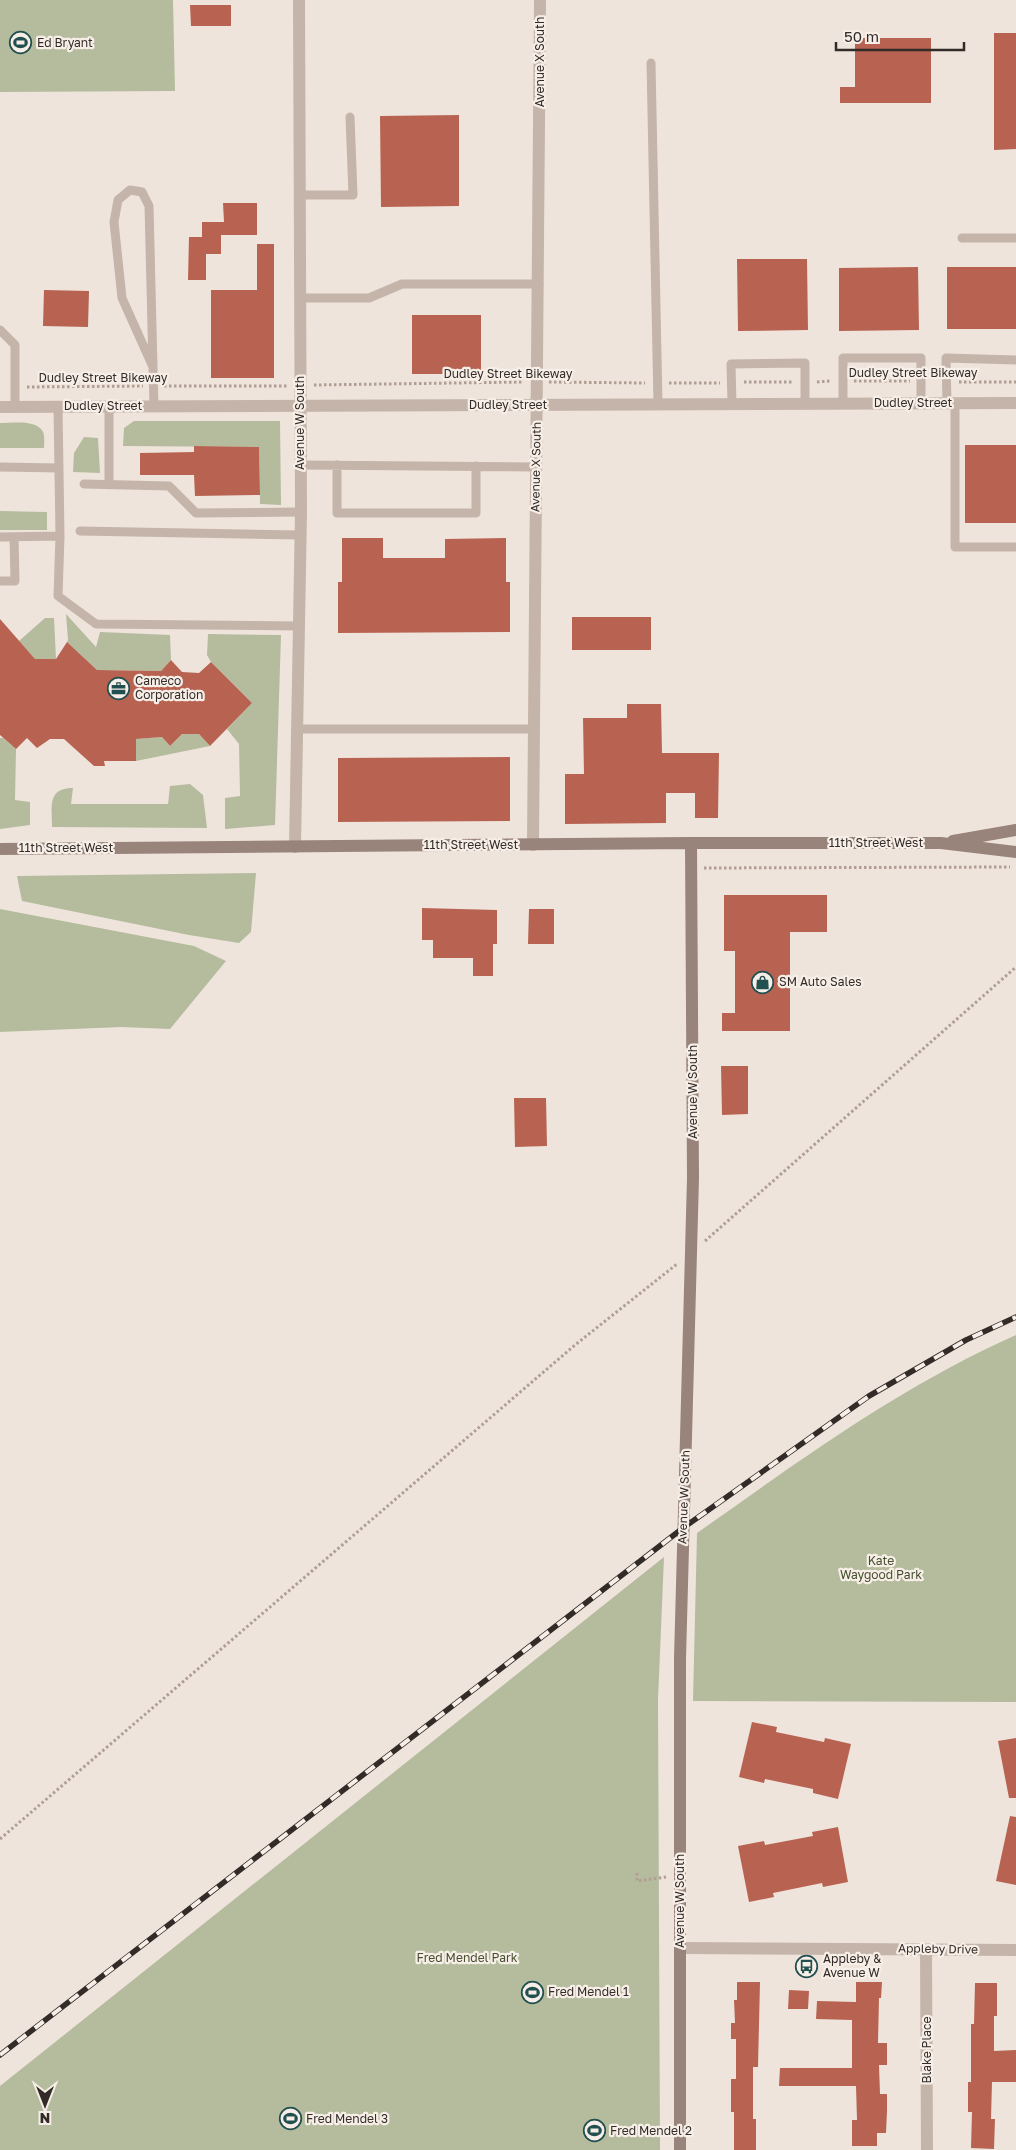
<svg xmlns="http://www.w3.org/2000/svg" width="1016" height="2150" font-family="'Golos Text',sans-serif">
	<rect width="100%" height="100%" fill="#efe4dc"/>
	<path fill="#b4bc9d" d="M0 0H173L175 91 0 92Z
		M134 421H280L281 505 260 504 259 447 123 446 124 428Z
		M0 423C12 423 37 419 43 432 45 436 44 443 44 448H0Z
		M84 437 98 438 100 473 73 472 74 453Z
		M0 511 47 512V530H0Z
		M66 614 96 647 100 632 170 635 171 660 161 671 97 670 67 642 68 640Z
		M45 618H54L56 659H35L19 641Z
		M208 634 281 635 275 825 225 829V798L240 796 239 744 227 729 252 703 211 662 207 655Z
		M182 734H199L210 746 136 761V739L162 737 170 746Z
		M0 738H3L16 749 15 800 30 802V825L0 829Z
		M190 784 203 795 207 828 52 827C52 807 47 788 73 788L71 804H168L170 786Z
		M256 873 251 932 239 943 189 935 22 901 17 876Z
		M0 909 194 946 226 961 170 1029 122 1027 0 1032Z
		M1016 1335V1702L693 1701 697 1533C799 1461 901 1386 1016 1335Z
		M664 1557 658 1700 660 2150H0V2086Z"/>
	<path fill="#b86351" d="M190 5H231V26H191Z
		M994 33H1016V149L994 150Z
		M855 38H931V103H840V87H855Z
		M459 115V206L381 207 380 116Z
		M223 203H257V235H221V254H206V280H188L189 237H202V222H224Z
		M257 244H274V378H211V290H257Z
		M737 259H807L808 330 738 331Z
		M918 267 919 330 839 331V268Z
		M947 267H1016V329H947Z
		M44 290 89 291 88 327 43 326Z
		M412 315H481V374H412Z
		M965 445H1016V523H965Z
		M194 446 259 447 260 495 195 496 194 475H140V453L194 452Z
		M342 538H383V558H445V539L506 538V582H510V632L338 633V582H342Z
		M572 617H651V650H572Z
		M0 619 35 659H56L67 642 97 670 161 671 171 660 182 672 199 673 211 662 252 703 210 746 199 734H182L170 746 162 737 136 739V761H104L105 766H94L64 739H50L37 748 27 738 16 749 0 735Z
		M627 704H661L662 753H719L718 818H695V793H666V823L565 824V774H584L583 718H627Z
		M510 757V821L338 822V758Z
		M724 895H827V932H790V1031H722V1013H735V951H724Z
		M422 908 497 910V944H493V976H473V958H433V940H422Z
		M529 909H554V944H528Z
		M721 1066H748V1114L722 1115Z
		M514 1098H546L547 1146 515 1147Z
		M752 1722 777 1727 776 1732 824 1742 825 1738 851 1744 838 1799 813 1793V1789L765 1779 764 1783 739 1777Z
		M1016 1738V1798H1009L998 1741Z
		M1010 1816 1016 1817V1885L996 1881Z
		M838 1827 848 1882 823 1887 822 1883 773 1893 774 1897 749 1902 738 1846 764 1841 765 1845 813 1836 812 1832Z
		M737 1982H760L758 2067H753V2119H756V2150H734V2112H731V2079H736V2039H731V2023H735L734 2000H737Z
		M856 1982H882L881 1998H879L878 2043H887V2065H879L880 2094H887V2111L886 2133H877V2146H852V2120H857L856 2086H779L780 2068H852V2020L816 2019 817 2001 856 2002Z
		M975 1983H997V2016H994V2051L1016 2050V2082H992L991 2119H995L994 2149 971 2148 972 2112H968V2082H971V2024H974Z
		M789 1990 809 1991 808 2009H788Z"/>
	<g fill="none" stroke-linecap="round" stroke-linejoin="round">
		<path stroke="#b19e93" stroke-width="3" stroke-dasharray="2.5 2.5" stroke-linecap="butt" d="M854 381H910
			M549 382 645 383
			M744 382H793
			M817 382 830 381
			M959 382H1016
			M669 383H720
			M314 385 523 382
			M164 386H288
			M27 387 143 386
			M704 868 1010 867
			M705 1241 1016 967
			M0 1839 575 1345 677 1264
			M637 1873V1881L666 1877"/>
		<path stroke="#c5b4a9" stroke-width="9" d="M651 63 658 404
			M299 195H353L350 117
			M962 238H1016
			M300 298H369L402 284H539
			M0 330 15 345V407
			M153 367 122 298 114 222 118 200 130 190 142 192 149 206 153 367 154 406
			M843 403V358H921V403
			M947 403 946 358 1016 360
			M955 403V547H1016
			M732 404 731 364 805 363V403
			M109 407V485
			M300 465 536 467
			M337 465V513H476V466
			M0 467 59 468
			M84 484 169 486 196 513 301 512
			M80 531 300 535
			M60 536 58 596 96 624 298 626
			M0 537 60 536 58 407
			M0 581H15L14 537
			M296 729H534"/>
		<path stroke="#c5b4a9" stroke-width="12" d="M0 407 1016 403
			M533 845 540 0
			M295 847 301 512 299 0
			M680 1948 1016 1950
			M926 1950 927 2150"/>
		<path stroke="#98847b" stroke-width="12" d="M953 841 1016 830
			M0 849 691 843H941L1016 852
			M680 2150V1659L693 1178 691 843"/>
		<defs>
			<path id="rail" d="M0 2055 683 1528 869 1396 966 1340 1016 1317"/>
		</defs>
		<use href="#rail" stroke="#332b28" stroke-width="5.5"/>
		<use href="#rail" stroke="#f7efe7" stroke-width="4" stroke-dasharray="11" stroke-linecap="butt"/>
	</g>
	<defs>
		<symbol id="stadium-ring" viewBox="-11 -11 22 22"><circle r="9.5" fill="#f7efe7" stroke="#225050" stroke-width="1.5"/><path d="M0-5a6.5 5 0 1 0 0 10a6.5 5 0 1 0 0-10ZM-3.5-1.8h7v3.6h-7Z" fill="#225050"/></symbol>
		<symbol id="office-ring" viewBox="-11 -11 22 22"><circle r="9.5" fill="#f7efe7" stroke="#225050" stroke-width="1.5"/><path d="M-6-3h4V-5.5h4V-3h4V5H-6ZM-1-4.5V-3h2v-1.5ZM-6 0V1H6V0Z" fill="#225050"/></symbol>
		<symbol id="shop-ring" viewBox="-11 -11 22 22"><circle r="9.5" fill="#f7efe7" stroke="#225050" stroke-width="1.5"/><path d="M-5-2.5h2.3a2.7 3.5 0 0 1 5.4 0H5L5.5 6h-11ZM-1.5-2.5h3a1.5 2.3 0 0 0-3 0Z" fill="#225050"/></symbol>
		<symbol id="bus-ring" viewBox="-11 -11 22 22"><circle r="9.5" fill="#f7efe7" stroke="#225050" stroke-width="1.5"/><path d="M-5-6H5V4H4V6H2V4H-2V6H-4V4H-5ZM-3.5-4V0h7V-4ZM-3.5 1.2v1.5H-2V1.2ZM2 1.2v1.5H3.5V1.2Z" fill="#225050"/></symbol>
	</defs>
	<g fill-rule="evenodd">
		<use href="#stadium-ring" x="8" y="30" width="25" height="25"/>
		<use href="#office-ring" x="106" y="676" width="25" height="25"/>
		<use href="#shop-ring" x="750" y="970" width="25" height="25"/>
		<use href="#bus-ring" x="794" y="1954" width="25" height="25"/>
		<use href="#stadium-ring" x="520" y="1980" width="25" height="25"/>
		<use href="#stadium-ring" x="278" y="2106" width="25" height="25"/>
		<use href="#stadium-ring" x="582" y="2118" width="25" height="25"/>
	</g>
	<g text-anchor="middle" stroke-width="4.5" stroke-linejoin="round" paint-order="stroke">
		<g font-size="12" fill="#332b28" stroke="#f7efe7" text-anchor="start">
			<text x="37" y="47">Ed Bryant</text>
			<text x="135" y="685">Cameco<tspan x="135" dy="14">Corporation</tspan></text>
			<text x="779" y="986">SM Auto Sales</text>
			<text x="823" y="1963">Appleby &amp;<tspan x="823" dy="14">Avenue W</tspan></text>
			<text x="548" y="1996">Fred Mendel 1</text>
			<text x="306" y="2123">Fred Mendel 3</text>
			<text x="610" y="2135">Fred Mendel 2</text>
		</g>
		<g font-size="12" fill="#332b28" stroke="#f7efe7">
			<text transform="translate(540 62) rotate(-90)" y="4">Avenue X South</text>
			<text x="913" y="377">Dudley Street Bikeway</text>
			<text x="508" y="378">Dudley Street Bikeway</text>
			<text x="103" y="382">Dudley Street Bikeway</text>
			<text x="913" y="407">Dudley Street</text>
			<text x="508" y="409">Dudley Street</text>
			<text x="103" y="410">Dudley Street</text>
			<text transform="translate(300 423) rotate(-90)" y="4">Avenue W South</text>
			<text transform="translate(536 467) rotate(-89)" y="4">Avenue X South</text>
			<text x="876" y="847">11th Street West</text>
			<text x="471" y="849">11th Street West</text>
			<text x="66" y="852">11th Street West</text>
			<text transform="translate(693 1092) rotate(-90)" y="4">Avenue W South</text>
			<text transform="translate(684 1497) rotate(-88)" y="4">Avenue W South</text>
			<text transform="translate(680 1901) rotate(-90)" y="4">Avenue W South</text>
			<text transform="translate(938 1949) rotate(1)" y="4">Appleby Drive</text>
			<text transform="translate(927 2050) rotate(-90)" y="4">Blake Place</text>
		</g>
		<g font-size="12" fill="#454f2f" stroke="#f7efe7">
			<text x="881" y="1565">Kate<tspan x="881" dy="14">Waygood Park</tspan></text>
			<text x="467" y="1962">Fred Mendel Park</text>
		</g>
	</g>
	<g transform="translate(45 2105) rotate(180)" stroke="#f7efe7" stroke-width="4" paint-order="stroke">
	<path d="M0-4L9 19L0 12L-9 19Z" fill="#332b28"/>
	<text y="-8" font-size="14" font-weight="bold" text-anchor="middle" fill="#332b28">N</text>
	</g>
	<path d="M836 42v8h128v-8" fill="none" stroke="#332b28" stroke-width="2.5"/>
	<text x="844" y="42" font-size="15" fill="#332b28" stroke="#f7efe7" stroke-width="4" paint-order="stroke">50 m</text>
</svg>
